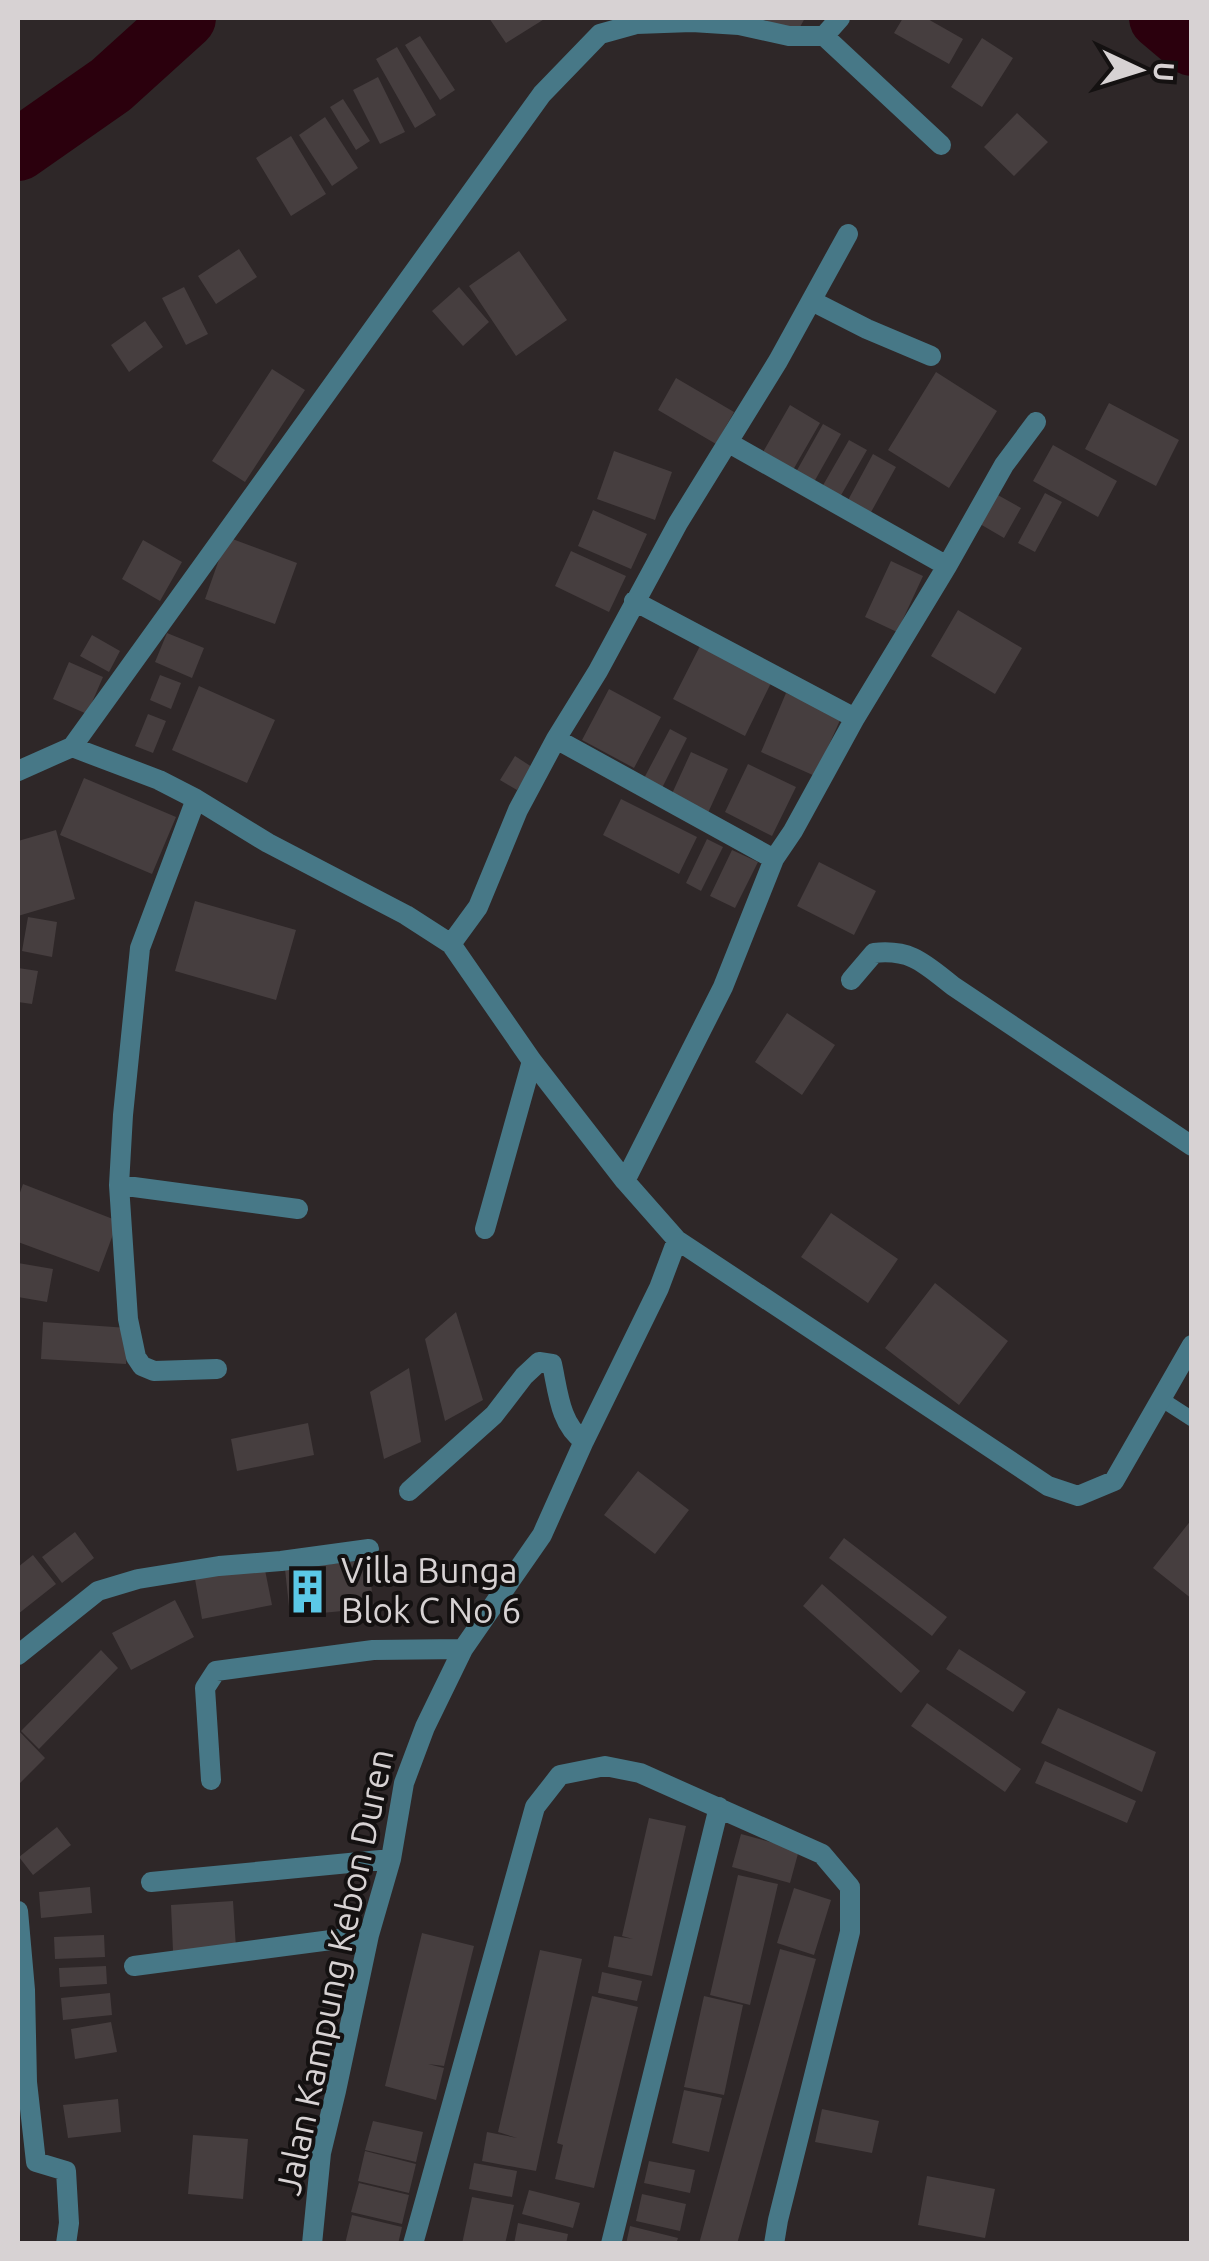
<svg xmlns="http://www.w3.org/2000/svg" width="1209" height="2261" font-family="Ubuntu,sans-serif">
	<rect width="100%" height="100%" fill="#2e2728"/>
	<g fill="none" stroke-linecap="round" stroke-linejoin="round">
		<path stroke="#2b000d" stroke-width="62" d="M1160 18 1192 45
			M18 150 111 85 185 18"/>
	</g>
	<path fill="#463e3f" d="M489 18H546L506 43Z
		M761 18H805L796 34Z
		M903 18H926L963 39 949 64 894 33Z
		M420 36 455 90 440 100 405 45Z
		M982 38 1013 58 982 107 951 87Z
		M397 47 436 115 415 128 376 59Z
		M378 77 405 132 380 144 353 90Z
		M343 99 370 141 356 150 330 107Z
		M1017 113 1048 142 1014 176 984 147Z
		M325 117 358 168 332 186 299 135Z
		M291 136 326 194 291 216 256 158Z
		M239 249 257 277 216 304 198 276Z
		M519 251 567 320 516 356 469 286Z
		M184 287 208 334 186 345 162 298Z
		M459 287 489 322 463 346 432 311Z
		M145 321 163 347 129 372 111 345Z
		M272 369 305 390 245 482 212 461Z
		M936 372 997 411 949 488 888 450Z
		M676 378 734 412 716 444 658 410Z
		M1109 403 1179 440 1156 486 1085 449Z
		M790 405 820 423 793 470 763 452Z
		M823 424 841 434 814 482 796 472Z
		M849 440 867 450 840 497 822 487Z
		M1053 445 1117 481 1098 517 1033 481Z
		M614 451 672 472 655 520 597 499Z
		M873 454 896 467 870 514 847 502Z
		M1045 493 1062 502 1035 552 1018 543Z
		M996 494 1021 508 1004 538 980 524Z
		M593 510 647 534 631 569 578 546Z
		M227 537 297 563 275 624 205 599Z
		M143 540 182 562 160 601 122 579Z
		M571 551 626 576 609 612 555 586Z
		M891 561 923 576 897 632 865 617Z
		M958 610 1022 648 995 694 931 656Z
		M167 633 204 648 192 678 155 662Z
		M92 635 120 651 109 672 80 656Z
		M700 646 771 683 745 736 673 699Z
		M69 662 103 677 87 714 53 699Z
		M160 675 181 683 171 709 150 700Z
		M199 686 275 720 247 783 172 750Z
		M609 689 661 717 634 768 582 740Z
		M786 693 841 718 815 776 761 752Z
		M148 714 166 721 153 753 135 746Z
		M670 729 687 738 660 792 642 782Z
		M691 752 728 769 707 815 670 798Z
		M515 756 532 767 517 790 500 780Z
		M748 764 796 787 772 836 725 812Z
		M84 778 176 817 152 874 60 835Z
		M621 799 697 837 679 874 603 835Z
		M56 830 75 899 18 916V841Z
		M707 839 723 847 701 891 686 883Z
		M732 850 758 862 735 908 710 896Z
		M819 862 876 891 854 935 797 906Z
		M195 901 296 930 276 1000 175 971Z
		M28 917 57 922 52 957 22 951Z
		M18 968 38 971 32 1004 18 1002Z
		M787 1013 835 1045 802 1095 755 1062Z
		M23 1184 118 1221 99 1272 18 1242V1198Z
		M831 1213 898 1259 868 1303 801 1257Z
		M18 1263 53 1269 47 1302 18 1297Z
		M935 1283 1008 1341 959 1405 885 1348Z
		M456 1312 483 1400 445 1421 425 1339Z
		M43 1322 128 1328 126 1364 41 1359Z
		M409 1368 421 1442 384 1459 370 1392Z
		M308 1423 314 1455 237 1471 231 1439Z
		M638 1471 689 1510 655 1554 604 1515Z
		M1192 1519V1599L1153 1568Z
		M75 1532 94 1558 62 1583 42 1557Z
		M844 1538 947 1617 932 1636 829 1558Z
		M33 1555 56 1584 18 1614V1567Z
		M368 1560 374 1608 290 1616 285 1569Z
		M264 1565 272 1605 202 1619 195 1579Z
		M822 1584 920 1671 901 1693 803 1606Z
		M175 1600 194 1637 131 1670 112 1633Z
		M959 1649 1026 1692 1013 1712 946 1669Z
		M101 1650 118 1668 39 1749 21 1731Z
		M927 1703 1021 1769 1005 1792 911 1726Z
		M1058 1708 1156 1752 1142 1792 1041 1743Z
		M18 1730 45 1758 18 1785Z
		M1045 1761 1136 1801 1127 1823 1035 1783Z
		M649 1818 686 1826 652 1976 608 1967 614 1936 633 1939 622 1936Z
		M57 1827 71 1845 33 1875 19 1857Z
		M741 1834 799 1850 790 1883 732 1867Z
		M738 1875 778 1884 750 2005 710 1995Z
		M90 1887 92 1913 41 1918 39 1892Z
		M794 1888 831 1900 814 1955 777 1943Z
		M233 1901 236 1948 173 1951 171 1905Z
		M422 1933 474 1946 444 2066 428 2064 444 2068 436 2100 385 2086Z
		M104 1935 105 1957 55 1959 54 1937Z
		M780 1949 816 1959 808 1988 737 2244H699Z
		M540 1950 582 1959 536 2171 482 2161 487 2132 517 2138 498 2132Z
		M106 1966 107 1984 60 1987 59 1968Z
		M602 1972 642 1981 637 2001 598 1993Z
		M110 1993 112 2015 63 2020 61 1998Z
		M592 1996 638 2007 594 2188 555 2179 563 2145 557 2143Z
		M704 1996 743 2005 724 2095 684 2087Z
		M111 2022 117 2052 75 2059 71 2029Z
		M684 2090 722 2098 709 2152 672 2143Z
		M118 2099 121 2132 68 2138 63 2105Z
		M822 2109 879 2121 872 2153 815 2142Z
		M373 2121 423 2132 416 2162 365 2150Z
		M193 2135 248 2139 243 2199 188 2194Z
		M365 2151 416 2164 409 2193 358 2181Z
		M649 2161 695 2170 690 2193 644 2183Z
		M474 2163 517 2171 512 2197 469 2189Z
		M927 2176 995 2189 985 2238 918 2225Z
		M359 2183 409 2195 402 2224 351 2212Z
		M529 2190 580 2203 573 2228 522 2214Z
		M642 2194 686 2204 680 2231 636 2221Z
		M472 2197 514 2205 505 2244H462Z
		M352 2215 402 2227 398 2244H345Z
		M518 2223 568 2234 566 2244H514Z
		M630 2226 678 2238 676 2244H626Z"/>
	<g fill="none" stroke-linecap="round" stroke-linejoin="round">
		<path stroke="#477887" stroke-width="15" d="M1161 1399 1192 1419"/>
		<path stroke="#477887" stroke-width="20" d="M824 36 840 18
			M812 301 867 329 931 356
			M729 443 947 566 1004 465 1036 422
			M634 601 855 718
			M556 739 774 859
			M72 747 542 94 600 34 636 24 692 22 739 25 789 36H824L941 145
			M18 771 72 747 159 780 196 799 268 843 406 915 451 944 532 1061 625 1181 677 1240 1048 1486 1078 1496 1114 1481 1192 1345
			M196 799 140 948 123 1115 119 1185 128 1319 136 1357 142 1366 154 1371 217 1369
			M451 944 478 907 518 810 556 739 598 671 678 523 778 361 848 234
			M851 980 874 953C911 949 924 963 953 986L1192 1146
			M625 1181 723 987 774 859 793 831 855 718 947 566
			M119 1185 298 1209
			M485 1229 532 1061
			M409 1491 494 1415 524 1376 539 1362 552 1364C558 1391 560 1425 584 1441
			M18 1655 98 1591 138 1579 219 1566 281 1561 369 1549
			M211 1780 205 1688 216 1671 373 1650 463 1649
			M151 1882 391 1859
			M18 1911 25 1990 27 2082 36 2162 66 2171 69 2223 66 2244
			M134 1966 369 1935
			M312 2244 321 2153 336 2091 369 1935 391 1859 404 1783 425 1727 463 1649 542 1535 584 1441 659 1288 677 1240
			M413 2244 535 1807 560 1775 605 1766 640 1773 822 1854 850 1887V1932L778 2220 774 2244
			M611 2244 719 1807"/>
	</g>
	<defs>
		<symbol id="building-bare" viewBox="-9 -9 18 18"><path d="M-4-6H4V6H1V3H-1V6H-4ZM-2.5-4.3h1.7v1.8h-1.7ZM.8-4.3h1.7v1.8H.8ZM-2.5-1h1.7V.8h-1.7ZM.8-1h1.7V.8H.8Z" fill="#5bc8e7" stroke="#141111" stroke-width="2.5" paint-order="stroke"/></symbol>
	</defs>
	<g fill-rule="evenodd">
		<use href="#building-bare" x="276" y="1560" width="63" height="63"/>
	</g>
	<g text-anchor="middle" stroke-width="8" stroke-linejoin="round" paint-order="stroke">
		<g font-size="35" fill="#d7d2d3" stroke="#141111" text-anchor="start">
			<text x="341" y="1583">Villa Bunga<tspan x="341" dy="40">Blok C No 6</tspan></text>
		</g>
		<g font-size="35" fill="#d7d2d3" stroke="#141111">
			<text transform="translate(335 1972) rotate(-78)" y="12">Jalan Kampung Kebon Duren</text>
		</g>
	</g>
	<rect width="1209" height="2261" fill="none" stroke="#d7d2d3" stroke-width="40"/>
	<g transform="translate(1139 70) rotate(94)" stroke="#141111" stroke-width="8" paint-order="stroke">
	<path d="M0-8L18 38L0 25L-18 38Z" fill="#d7d2d3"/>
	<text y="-15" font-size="28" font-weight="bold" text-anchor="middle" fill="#d7d2d3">U</text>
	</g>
</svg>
